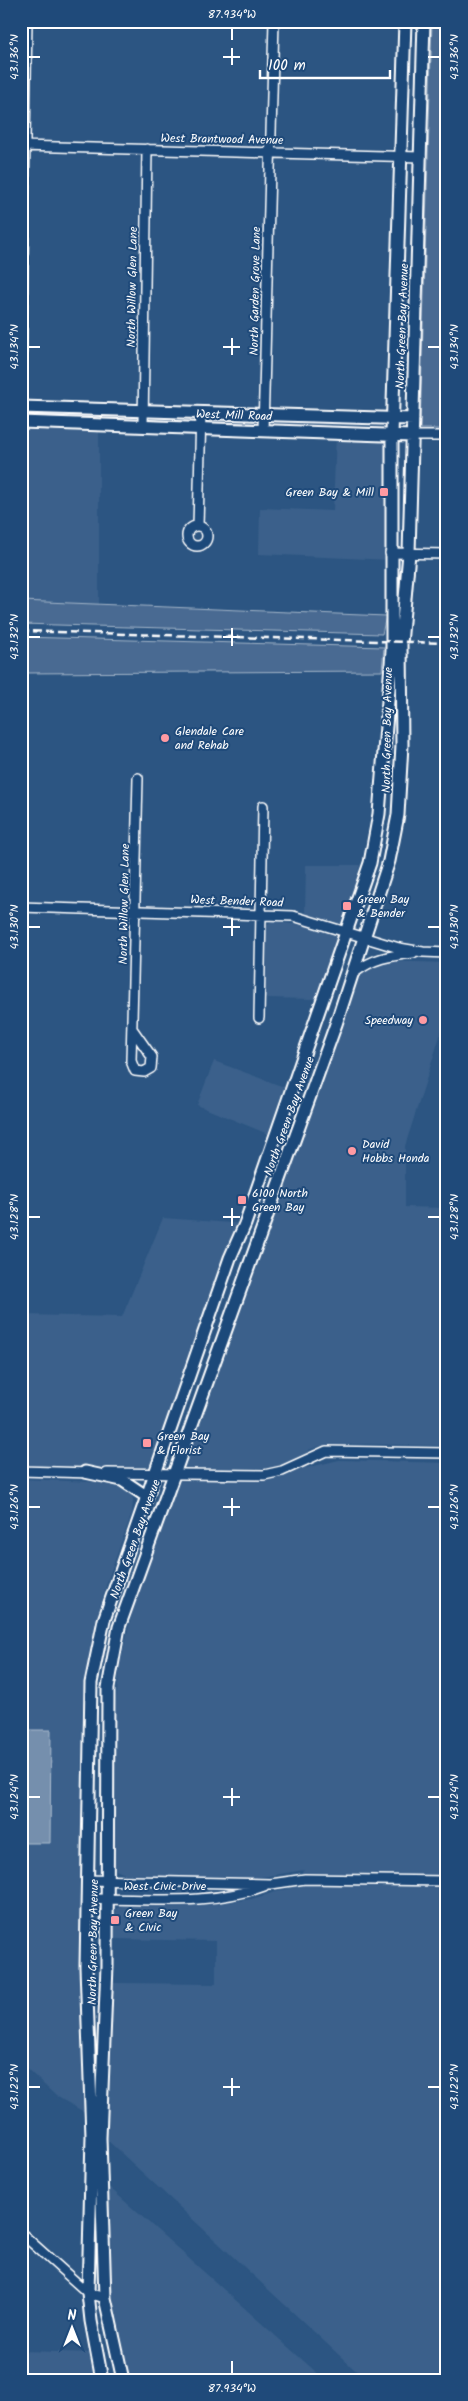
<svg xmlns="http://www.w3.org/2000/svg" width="468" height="2401" font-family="Kalam,sans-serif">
	<rect width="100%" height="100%" fill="#2c5582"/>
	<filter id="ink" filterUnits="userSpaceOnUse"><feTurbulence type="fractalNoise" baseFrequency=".02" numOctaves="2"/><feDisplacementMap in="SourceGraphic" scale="10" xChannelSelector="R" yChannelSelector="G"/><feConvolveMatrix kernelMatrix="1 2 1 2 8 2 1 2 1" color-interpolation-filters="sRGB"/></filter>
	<g filter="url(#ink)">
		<path fill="#3b618b" d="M21 426 99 428V605L21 601Z
			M336 433 392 435 391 560 259 554 260 508 333 511Z
			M306 865H360L349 906 315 999 265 998 266 926 272 921 300 925 305 912Z
			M384 961 447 963V1014L405 1146V1207L447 1208V1446L366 1444 320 1446 308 1450 306 1468 339 1460 447 1463V2380H366L105 2138 113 1983 216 1984V1941L113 1939 116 1909 128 1903 213 1904 251 1899 290 1888 304 1870 255 1878 228 1879 129 1876 116 1870 114 1860 116 1702 120 1663 133 1609 355 983 367 968Z
			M214 1061 284 1087 268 1134 197 1105Z
			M163 1218 245 1224 153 1474 85 1472 21 1464V1315L122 1317Z
			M21 1479 116 1483 128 1489 133 1499 132 1513 107 1582 94 1630 85 1677 82 1719 81 1987 86 2113 56 2096 21 2063Z
			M101 2180 325 2380H123L105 2298Z
			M21 2351 97 2353 102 2380H21Z"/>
		<path fill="#486b92" stroke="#a4b5c8" d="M432 21H447V429H420Z
			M21 601 386 616 382 634 21 624Z
			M21 637 384 647 382 671 21 673Z"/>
		<path fill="#748fad" stroke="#acbcce" d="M26 1730H51L50 1843H21V1751H26Z"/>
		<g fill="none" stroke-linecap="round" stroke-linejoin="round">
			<defs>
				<path id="minor" d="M434 21H447
					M21 146 421 157
					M21 378 27 21
					M143 426 147 149
					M263 430 274 21
					M412 436H447
					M198 526 201 412
					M187 536a10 10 0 1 1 20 0a10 10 0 1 1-20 0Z
					M390 553 447 554
					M21 907 293 916 399 948 423 952 447 953
					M354 973C373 958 389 956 413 953
					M259 1018 263 806
					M133 1030 152 1057 151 1068 144 1072 135 1071 131 1061 138 778
					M21 1471 91 1473
					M107 1473 264 1475 282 1471 326 1451 447 1453
					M87 1880 271 1884 305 1879 447 1881
					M87 1899C146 1898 207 1907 264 1886
					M21 2233 88 2293 105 2298"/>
				<path id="major" d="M21 407 413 419
					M21 422 412 436
					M85 1472 122 1480 146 1496
					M102 2380 91 2321 88 2293 92 2136 86 1967 91 1683 104 1620 230 1258 245 1224 370 863 379 814 392 651V435L405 21
					M123 2380 105 2298 100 2138 107 1966 108 1688 119 1627 336 1024 389 861 398 815 402 745 401 644 409 553 424 21"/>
			</defs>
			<use href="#minor" stroke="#fff" stroke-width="12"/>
			<use href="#major" stroke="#fff" stroke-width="15"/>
			<use href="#minor" stroke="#1f4a7a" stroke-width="9"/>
			<use href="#major" stroke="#1f4a7a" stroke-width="11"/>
			<path stroke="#fff" stroke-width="2.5" stroke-dasharray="8 4" stroke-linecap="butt" d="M21 631 447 643"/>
		</g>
	</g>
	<path fill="none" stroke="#fff" stroke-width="2" d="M232 28V40M232 48V65M28 57H40M223 57H240M428 57H440M232 338V355M28 347H40M223 347H240M428 347H440M232 628V646M28 637H40M223 637H240M428 637H440M232 918V936M28 927H40M223 927H240M428 927H440M232 1208V1226M28 1217H40M223 1217H240M428 1217H440M232 1498V1516M28 1507H40M223 1507H240M428 1507H440M232 1788V1806M28 1797H40M223 1797H240M428 1797H440M232 2078V2096M28 2087H40M223 2087H240M428 2087H440M232 2361V2374"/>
	<g fill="#ff9aa2" stroke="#1f4a7a" stroke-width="2">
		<rect x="379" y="487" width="10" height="10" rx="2.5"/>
		<circle cx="165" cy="738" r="5"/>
		<rect x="342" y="901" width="10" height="10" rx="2.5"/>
		<circle cx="423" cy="1020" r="5"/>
		<circle cx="352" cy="1151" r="5"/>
		<rect x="237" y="1195" width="10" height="10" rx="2.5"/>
		<rect x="142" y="1438" width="10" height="10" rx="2.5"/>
		<rect x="110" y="1915" width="10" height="10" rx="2.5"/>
	</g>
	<g text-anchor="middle" stroke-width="4" stroke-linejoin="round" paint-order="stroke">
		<g font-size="12" fill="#fff" stroke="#1f4a7a">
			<text transform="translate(222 139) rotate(1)" y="4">West Brantwood Avenue</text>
			<text transform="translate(132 287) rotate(-89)" y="4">North Willow Glen Lane</text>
			<text transform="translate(255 291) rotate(-89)" y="4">North Garden Grove Lane</text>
			<text transform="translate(402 326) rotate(-88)" y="4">North Green Bay Avenue</text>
			<text transform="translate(234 415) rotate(2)" y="4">West Mill Road</text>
			<text transform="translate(387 730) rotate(-89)" y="4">North Green Bay Avenue</text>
			<text transform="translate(237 901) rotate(2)" y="4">West Bender Road</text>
			<text transform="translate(124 904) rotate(-89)" y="4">North Willow Glen Lane</text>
			<text transform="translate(289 1116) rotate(-70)" y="4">North Green Bay Avenue</text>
			<text transform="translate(135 1539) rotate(-70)" y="4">North Green Bay Avenue</text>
			<text x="165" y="1890">West Civic Drive</text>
			<text transform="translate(93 1942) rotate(-89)" y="4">North Green Bay Avenue</text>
		</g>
		<g font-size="12" fill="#fff" stroke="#1f4a7a" text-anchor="start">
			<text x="374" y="496" text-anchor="end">Green Bay &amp; Mill</text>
			<text x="175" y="735">Glendale Care<tspan x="175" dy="14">and Rehab</tspan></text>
			<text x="357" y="903">Green Bay<tspan x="357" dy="14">&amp; Bender</tspan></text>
			<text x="413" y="1024" text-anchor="end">Speedway</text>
			<text x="362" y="1148">David<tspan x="362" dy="14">Hobbs Honda</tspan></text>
			<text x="252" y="1197">6100 North<tspan x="252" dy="14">Green Bay</tspan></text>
			<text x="157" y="1440">Green Bay<tspan x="157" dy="14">&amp; Florist</tspan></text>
			<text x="125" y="1917">Green Bay<tspan x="125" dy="14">&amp; Civic</tspan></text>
		</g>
	</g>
	<rect width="468" height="2401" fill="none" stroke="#1f4a7a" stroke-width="55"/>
	<g transform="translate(72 2328)" stroke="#1f4a7a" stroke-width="4" paint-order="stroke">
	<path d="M0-4L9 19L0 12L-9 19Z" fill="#ffffff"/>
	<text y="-8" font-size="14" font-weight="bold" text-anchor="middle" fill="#ffffff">N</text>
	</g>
	<path d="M260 70v8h130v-8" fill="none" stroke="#ffffff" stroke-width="2.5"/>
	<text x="268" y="70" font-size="15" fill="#ffffff" stroke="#1f4a7a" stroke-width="4" paint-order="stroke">100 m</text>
	<rect x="28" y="28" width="412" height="2346" fill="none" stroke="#fff" stroke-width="2"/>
	<g font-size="12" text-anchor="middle" fill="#fff">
		<text x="232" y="18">87.934°W</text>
		<text transform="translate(14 57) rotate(-90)" y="4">43.136°N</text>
		<text transform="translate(454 57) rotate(-90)" y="4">43.136°N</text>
		<text transform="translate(14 347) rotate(-90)" y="4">43.134°N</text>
		<text transform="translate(454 347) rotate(-90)" y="4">43.134°N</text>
		<text transform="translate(14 637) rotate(-90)" y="4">43.132°N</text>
		<text transform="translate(454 637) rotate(-90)" y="4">43.132°N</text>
		<text transform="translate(14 927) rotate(-90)" y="4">43.130°N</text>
		<text transform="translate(454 927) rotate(-90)" y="4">43.130°N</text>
		<text transform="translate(14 1217) rotate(-90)" y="4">43.128°N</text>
		<text transform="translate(454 1217) rotate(-90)" y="4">43.128°N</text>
		<text transform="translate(14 1507) rotate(-90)" y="4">43.126°N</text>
		<text transform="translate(454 1507) rotate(-90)" y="4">43.126°N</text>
		<text transform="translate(14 1797) rotate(-90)" y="4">43.124°N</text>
		<text transform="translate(454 1797) rotate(-90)" y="4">43.124°N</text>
		<text transform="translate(14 2087) rotate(-90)" y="4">43.122°N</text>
		<text transform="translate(454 2087) rotate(-90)" y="4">43.122°N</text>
		<text x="232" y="2392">87.934°W</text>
	</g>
</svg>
